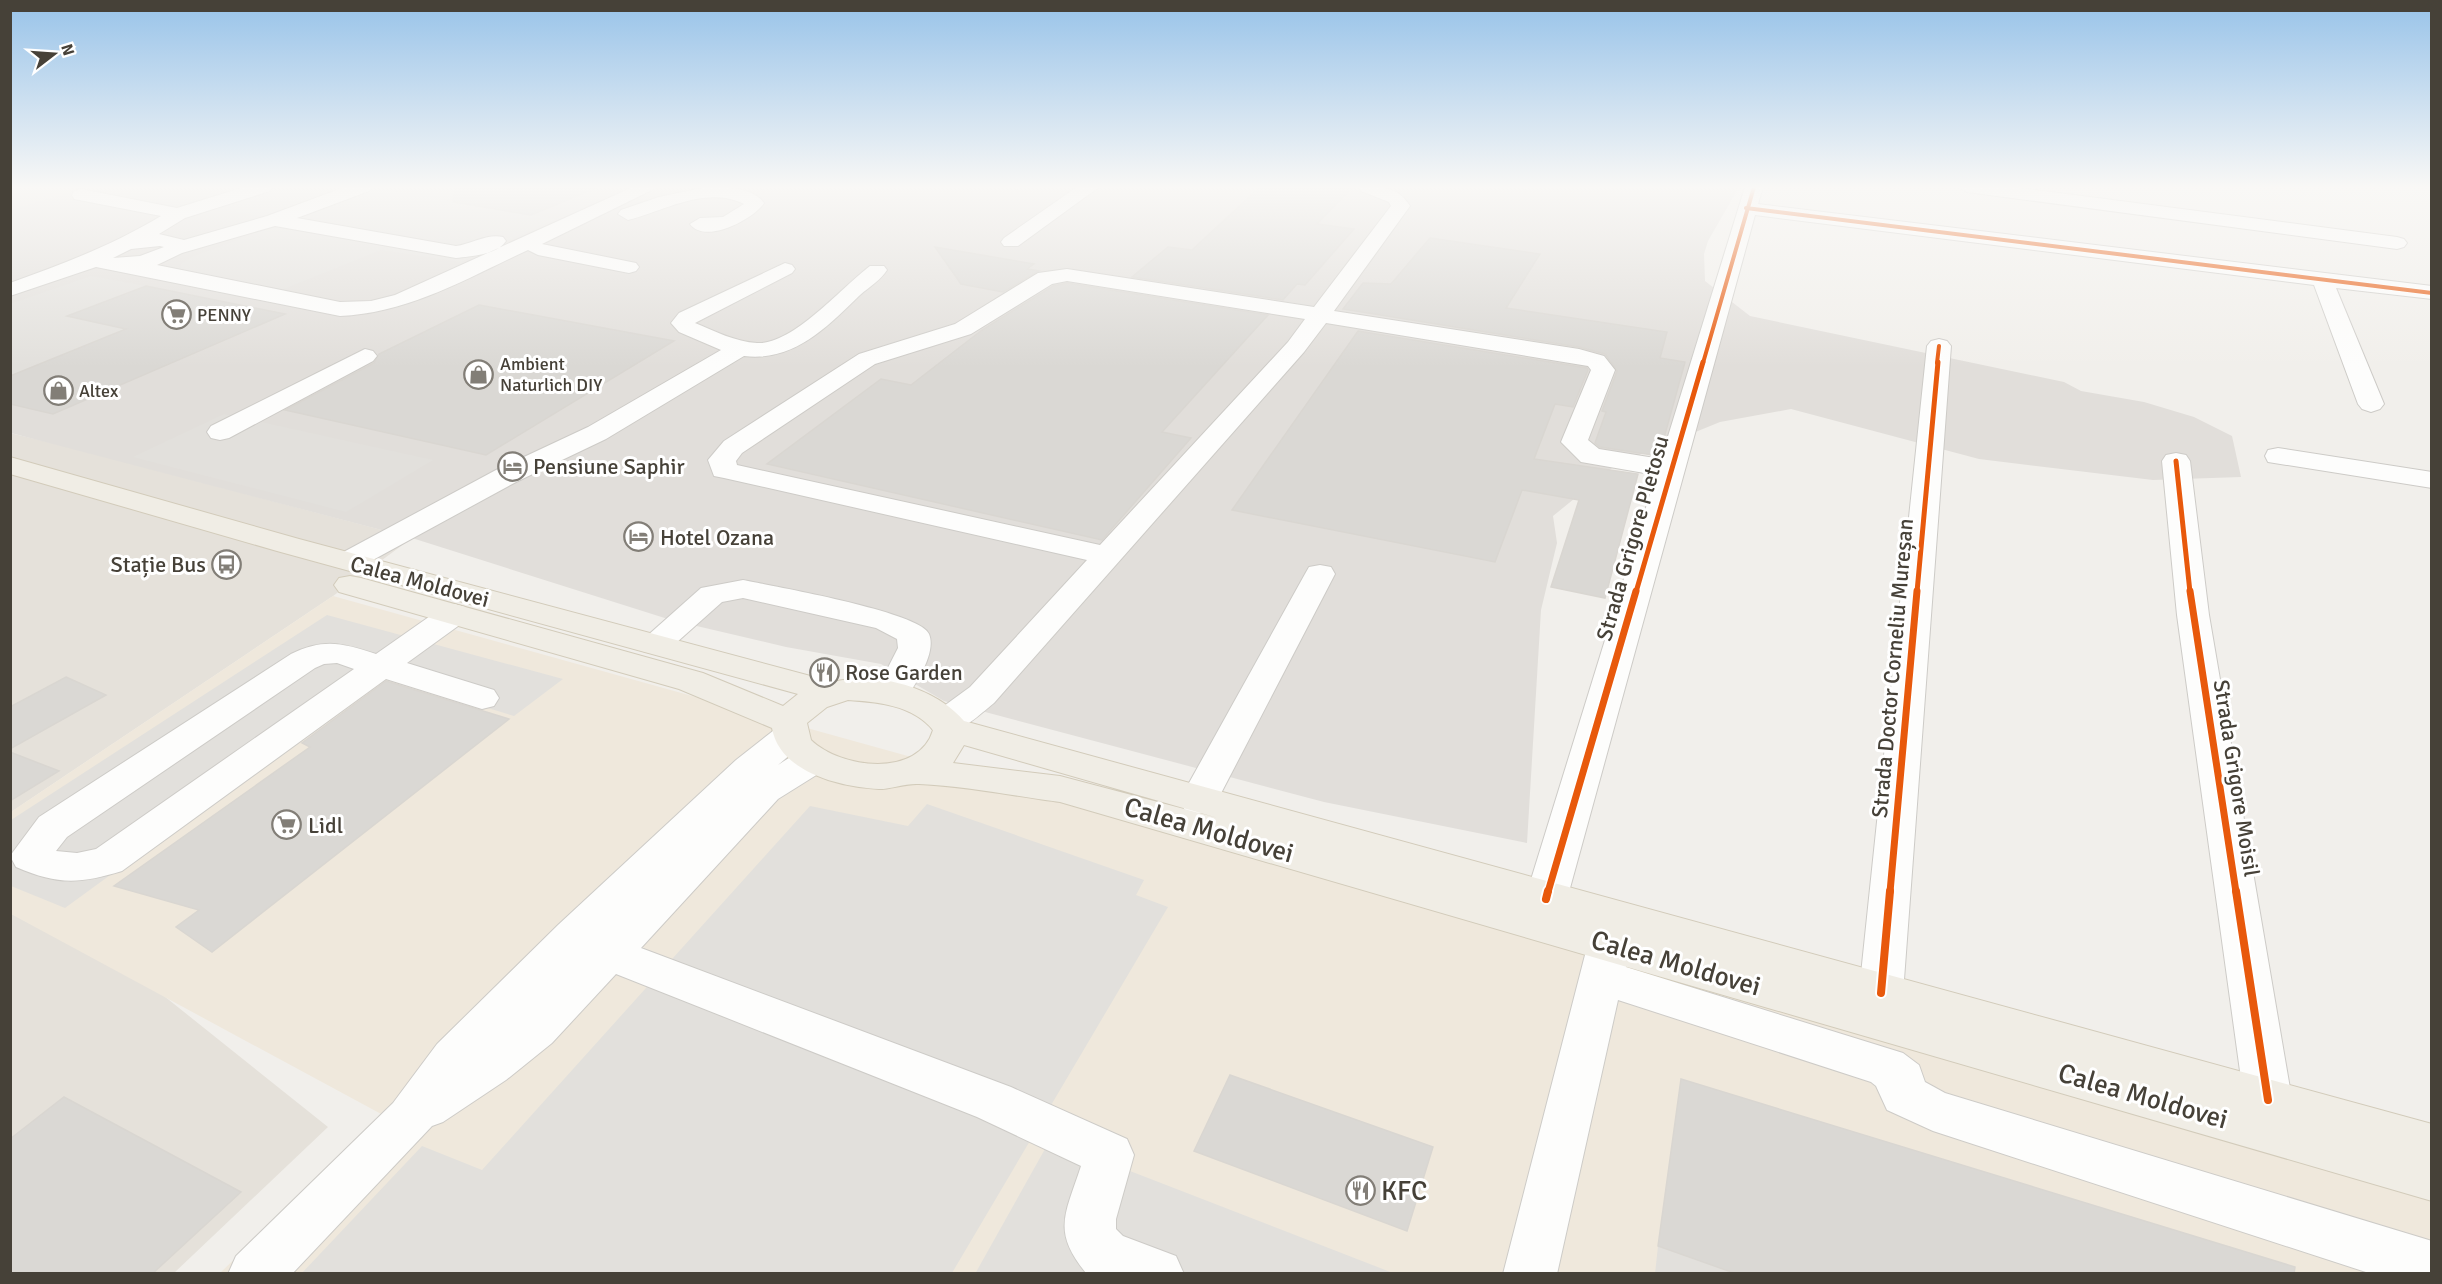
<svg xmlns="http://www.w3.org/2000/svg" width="2442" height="1284" font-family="Signika,sans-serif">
	<rect width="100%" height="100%" fill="#f1efeb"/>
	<path fill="#e5e1da" d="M11 187H85L11 210Z
		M10 433 60 445 412 538 333 596 11 812Z
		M10 913 159 992 328 1127 174 1273H11Z"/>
	<path fill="#efe8dc" d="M333 596 2431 1180V1273H220L383 1115 11 914V812Z"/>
	<path fill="#e1deda" d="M85 187H1739L1708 241 1704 254 1705 281 1750 316 2064 382 2081 391 2144 402 2194 417 2232 436 2241 477 2153 480 1979 459 1791 409 1720 422 1617 464 1553 516 1557 543 1541 610 1527 843 1324 802 944 701 881 664 786 647 671 620 412 538 11 433 10 210Z"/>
	<path fill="#e2e0dc" d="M241 187H383L379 189 556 219 461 262 381 250 281 290 180 269 181 264 192 257 261 231 265 217 222 209 200 214 175 210Z
		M91 276 146 286 68 316 209 347 11 376 10 304Z
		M224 414 433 460 346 512 133 457Z
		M327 615 563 679 514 716 383 676 65 908 11 886V820Z
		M927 804 1144 880 1136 895 1168 907 952 1273 301 1274 422 1146 482 1170 810 806 908 826Z
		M1050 1140 1393 1273V1274H975Z
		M1658 1246 1737 1273 1655 1274Z"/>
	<path fill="#dad8d4" stroke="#d9d6d1" stroke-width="1.5" d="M455 187H596V188L531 215 453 202Z
		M1260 187H1353L1317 224 1354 229 1305 285 1297 284 1283 300 1132 277 1168 247 1192 250Z
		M1430 238 1540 254 1506 308 1667 332 1660 358 1685 362 1659 456 1600 447 1595 443 1606 412 1602 411 1617 371 1605 354 1579 347 1343 309 1363 283 1391 284Z
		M935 247 1034 264 1027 269 1039 271 1003 292 961 284Z
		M1067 283 1268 315 1162 432 1191 438 1102 540 767 464 881 379 911 385 982 330 1053 286Z
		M146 286 285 314 53 414 10 404V376L126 329 67 316Z
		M479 305 674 341 486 455 285 410 374 363 379 354Z
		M1358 331 1587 368 1588 370 1573 407 1555 404 1534 459 1638 474 1605 598 1551 587 1579 500 1522 490 1495 562 1232 510Z
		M66 677 106 695 10 749V707Z
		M386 681 509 719 212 952 176 927 199 910 114 886 310 747 302 743Z
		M10 752 59 771 10 801Z
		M1230 1075 1433 1147 1407 1231 1194 1151Z
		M1681 1079 2295 1267 2294 1274H1737L1658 1246Z
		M64 1097 241 1192 152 1274H10V1139Z"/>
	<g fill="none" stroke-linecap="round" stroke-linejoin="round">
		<defs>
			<path id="minor" d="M244 187H273L270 191 185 218 159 234 184 240 267 216 345 187H372L369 191 297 218 456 246C471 244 488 233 503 237L506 241C497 255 471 256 456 258L275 226 182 253 157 265 340 302 371 301 395 295 633 187H658L542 244 636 263 639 267 636 271 629 273 538 255 528 250C467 278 409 313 340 316L96 267 10 296V283C65 263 111 246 161 216L74 199 72 195 74 191 81 189 177 208ZM160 246 164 247 140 256 113 258 131 249Z
				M1077 187H1099L1018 246H1004L1001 242 1004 238Z
				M1358 187C1381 187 1397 185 1410 206L1334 311 1579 349 1604 356 1615 370 1588 440 1599 449 1661 459 1745 187H1763L1758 204 2432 286V299L2336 288 2384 404 2380 409 2371 412 2362 409 2358 404 2314 285 1755 215 1567 899 1561 910 1546 915 1531 910 1525 899 1656 475 1581 462 1561 442 1591 370 1588 366 1326 323 1304 352 994 703C975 718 959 737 933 730L928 722 933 714 970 687 1087 560 724 478 714 476 708 460 724 441 859 354 955 324 1038 273 1067 269 1314 307 1391 206 1389 202 1361 191ZM1067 281 1305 319 1288 342 1100 545 737 465 736 461 742 453 875 364 971 334 1052 284Z
				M1958 187H2013L2397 237 2404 239 2407 243 2404 247 2397 249 1967 192Z
				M702 188C721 187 752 186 764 203 754 219 705 245 690 224L700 218 723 217 744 204C706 185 664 211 628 220L618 214 621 210 659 197Z
				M785 263 792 265 795 269 792 273 695 323C714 331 736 342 757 343 793 345 842 287 870 266H884L887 270C881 280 869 287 860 295 827 327 794 362 744 356L606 439 516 482 360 567 349 570 338 567 334 561 338 555 496 470 588 427 721 350 679 332 671 323 679 313Z
				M1939 339 1947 341 1951 346 1903 993 1897 1006 1881 1011 1865 1006 1859 993 1927 346 1931 341Z
				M365 349 373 351 377 356 373 361 229 438 220 440 211 438 207 432 211 426Z
				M2278 448 2432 472V488L2268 462 2265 456 2268 450Z
				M2176 453 2186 455 2190 461 2209 615 2292 1100 2285 1115 2268 1121 2251 1115 2244 1100 2177 615 2162 461 2166 455Z
				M1320 565 1331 567 1335 574 1217 801 1211 810 1198 814 1185 810 1179 801 1305 574 1309 567Z
				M743 580C772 586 921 612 929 634 937 653 915 685 904 701L892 704 880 701 875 693 898 648 897 639 876 628 743 598 722 602 667 651 655 654 643 651 638 644 701 588Z
				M454 604 465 607 470 614 465 621 407 663 494 690 499 698 494 706 482 709 386 679 122 871C80 884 57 885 16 867L10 856 39 817 291 654C324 638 342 643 376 654L443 607ZM337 663 354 669 96 849 77 853 56 851 67 837 315 668 324 664Z
				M791 723 804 727 809 735 804 743 778 765C795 754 806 746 826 751L831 760 826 769 778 799 641 948 1011 1087 1127 1139 1134 1155 1116 1219V1229L1123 1236 1176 1256 1184 1274 1086 1273C1051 1231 1066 1213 1081 1166L977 1117 616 974 552 1043 506 1080 443 1122 432 1126 292 1274H228L236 1256 393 1103 437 1044 558 925 736 760 778 727Z
				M1607 938 1622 943 1629 955 1626 967 1903 1053 1919 1065 1925 1082 1945 1093 2432 1241V1274H2372L1933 1131 1887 1110 1876 1086 1871 1082 1618 1000 1557 1274H1503L1585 955 1592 943Z"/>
			<path id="major" d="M10 457 299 539 833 682C876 671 935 687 964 721L2432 1124V1201L1060 802C1014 796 966 786 919 784 906 783 892 789 879 789 840 787 779 772 772 728L679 689 339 592 334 585 339 578 350 576 361 578 703 673 783 706 798 694 277 551 10 474ZM848 700C878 702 912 705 933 730 919 778 841 769 811 740L807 723 827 707ZM964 745 1218 818 1060 776 953 763Z"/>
		</defs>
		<use href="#minor" stroke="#cdcbc7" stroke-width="2"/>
		<use href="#major" stroke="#d2cbba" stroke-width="2"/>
		<use href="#minor" fill="#fdfdfc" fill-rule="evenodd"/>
		<use href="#major" fill="#f0ede5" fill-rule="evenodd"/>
		<defs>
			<path id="cycleway-far3" d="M1746 208 2432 293
				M1703 363 1754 187
				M1937 363 1939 346"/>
			<path id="cycleway-far2" d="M2176 461 2190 592
				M1636 592 1703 362
				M1917 592 1938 362"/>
			<path id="cycleway-far1" d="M2190 591 2236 892
				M1548 892 1636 591
				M1890 892 1917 591"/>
			<path id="cycleway" d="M2236 891 2268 1100
				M1546 899 1548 891
				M1881 993 1890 891"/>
		</defs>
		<use href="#cycleway-far3" stroke="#fff" stroke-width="6"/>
		<use href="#cycleway-far2" stroke="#fff" stroke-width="8"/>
		<use href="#cycleway-far1" stroke="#fff" stroke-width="10"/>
		<use href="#cycleway" stroke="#fff" stroke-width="12"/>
		<use href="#cycleway-far3" stroke="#e8590c" stroke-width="4"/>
		<use href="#cycleway-far2" stroke="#e8590c" stroke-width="5"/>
		<use href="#cycleway-far1" stroke="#e8590c" stroke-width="7"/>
		<use href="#cycleway" stroke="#e8590c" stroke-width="8"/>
	</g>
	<linearGradient id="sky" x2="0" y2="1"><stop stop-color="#98c3e9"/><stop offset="0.51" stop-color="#f9f8f6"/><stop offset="1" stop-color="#f9f8f6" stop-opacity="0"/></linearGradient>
	<rect width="2442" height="367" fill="url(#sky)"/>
	<defs>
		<symbol id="supermarket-ring" viewBox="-11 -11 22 22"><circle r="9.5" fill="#fff" stroke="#827e77" stroke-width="1.5"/><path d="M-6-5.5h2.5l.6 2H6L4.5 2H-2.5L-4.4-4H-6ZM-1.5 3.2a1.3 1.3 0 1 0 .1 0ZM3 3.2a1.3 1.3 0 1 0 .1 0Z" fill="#827e77"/></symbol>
		<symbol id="shop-ring" viewBox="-11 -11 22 22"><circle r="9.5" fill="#fff" stroke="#827e77" stroke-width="1.5"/><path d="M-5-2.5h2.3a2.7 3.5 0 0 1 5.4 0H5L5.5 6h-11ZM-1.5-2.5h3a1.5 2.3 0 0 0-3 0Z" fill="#827e77"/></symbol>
		<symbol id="hotel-ring" viewBox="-11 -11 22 22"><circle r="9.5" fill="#fff" stroke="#827e77" stroke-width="1.5"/><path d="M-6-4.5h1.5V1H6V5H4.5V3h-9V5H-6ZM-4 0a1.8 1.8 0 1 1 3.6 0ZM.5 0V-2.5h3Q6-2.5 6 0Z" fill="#827e77"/></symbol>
		<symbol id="bus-ring" viewBox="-11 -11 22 22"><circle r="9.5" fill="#fff" stroke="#827e77" stroke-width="1.5"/><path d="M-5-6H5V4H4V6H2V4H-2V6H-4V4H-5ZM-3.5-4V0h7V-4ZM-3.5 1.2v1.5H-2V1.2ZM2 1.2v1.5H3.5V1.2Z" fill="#827e77"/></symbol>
		<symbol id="restaurant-ring" viewBox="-11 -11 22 22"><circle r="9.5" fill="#fff" stroke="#827e77" stroke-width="1.5"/><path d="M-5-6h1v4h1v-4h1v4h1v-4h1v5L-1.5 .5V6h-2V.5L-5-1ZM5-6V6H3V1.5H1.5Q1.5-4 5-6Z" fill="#827e77"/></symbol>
	</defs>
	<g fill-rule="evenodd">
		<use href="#supermarket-ring" x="160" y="298" width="33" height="33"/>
		<use href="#shop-ring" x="462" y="358" width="33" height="33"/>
		<use href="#shop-ring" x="42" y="374" width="33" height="33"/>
		<use href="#hotel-ring" x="496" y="450" width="33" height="33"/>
		<use href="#hotel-ring" x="622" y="520" width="33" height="33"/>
		<use href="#bus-ring" x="210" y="548" width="33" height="33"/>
		<use href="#restaurant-ring" x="808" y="656" width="33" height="33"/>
		<use href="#supermarket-ring" x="270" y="808" width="33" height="33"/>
		<use href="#restaurant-ring" x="1344" y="1174" width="33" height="33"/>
	</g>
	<g text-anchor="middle" stroke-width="6" stroke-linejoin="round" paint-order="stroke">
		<g font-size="18" fill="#464138" stroke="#fff" text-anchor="start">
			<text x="197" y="321">PENNY</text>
			<text x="500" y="370">Ambient<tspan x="500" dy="21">Naturlich DIY</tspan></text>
			<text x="79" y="397">Altex</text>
		</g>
		<g font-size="22" fill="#464138" stroke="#fff" text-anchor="start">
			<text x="533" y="474">Pensiune Saphir</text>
			<text x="660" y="545">Hotel Ozana</text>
			<text x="206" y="572" text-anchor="end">Stație Bus</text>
			<text x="845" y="680">Rose Garden</text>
			<text x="308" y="833">Lidl</text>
		</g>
		<g font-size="22" fill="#464138" stroke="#fff">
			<text transform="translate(1632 538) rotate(-74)" y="8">Strada Grigore Pletosu</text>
			<text transform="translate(420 581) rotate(15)" y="8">Calea Moldovei</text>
			<text transform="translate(1892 668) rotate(-85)" y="8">Strada Doctor Corneliu Mureșan</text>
			<text transform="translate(2237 778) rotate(81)" y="8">Strada Grigore Moisil</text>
		</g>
		<g font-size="27" fill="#464138" stroke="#fff">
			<text transform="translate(1209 830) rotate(16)" y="9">Calea Moldovei</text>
			<text transform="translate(1676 963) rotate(16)" y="9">Calea Moldovei</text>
			<text transform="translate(2143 1096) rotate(16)" y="9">Calea Moldovei</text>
		</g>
		<g font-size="27" fill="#464138" stroke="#fff" text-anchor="start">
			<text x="1381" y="1200">KFC</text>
		</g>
	</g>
	<rect width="2442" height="1284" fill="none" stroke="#464138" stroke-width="24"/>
	<g transform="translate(54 54) rotate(73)" stroke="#ffffff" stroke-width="4.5" paint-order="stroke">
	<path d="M0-4.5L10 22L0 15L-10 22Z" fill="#464138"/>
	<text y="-9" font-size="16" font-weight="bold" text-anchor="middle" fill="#464138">N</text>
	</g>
</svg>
